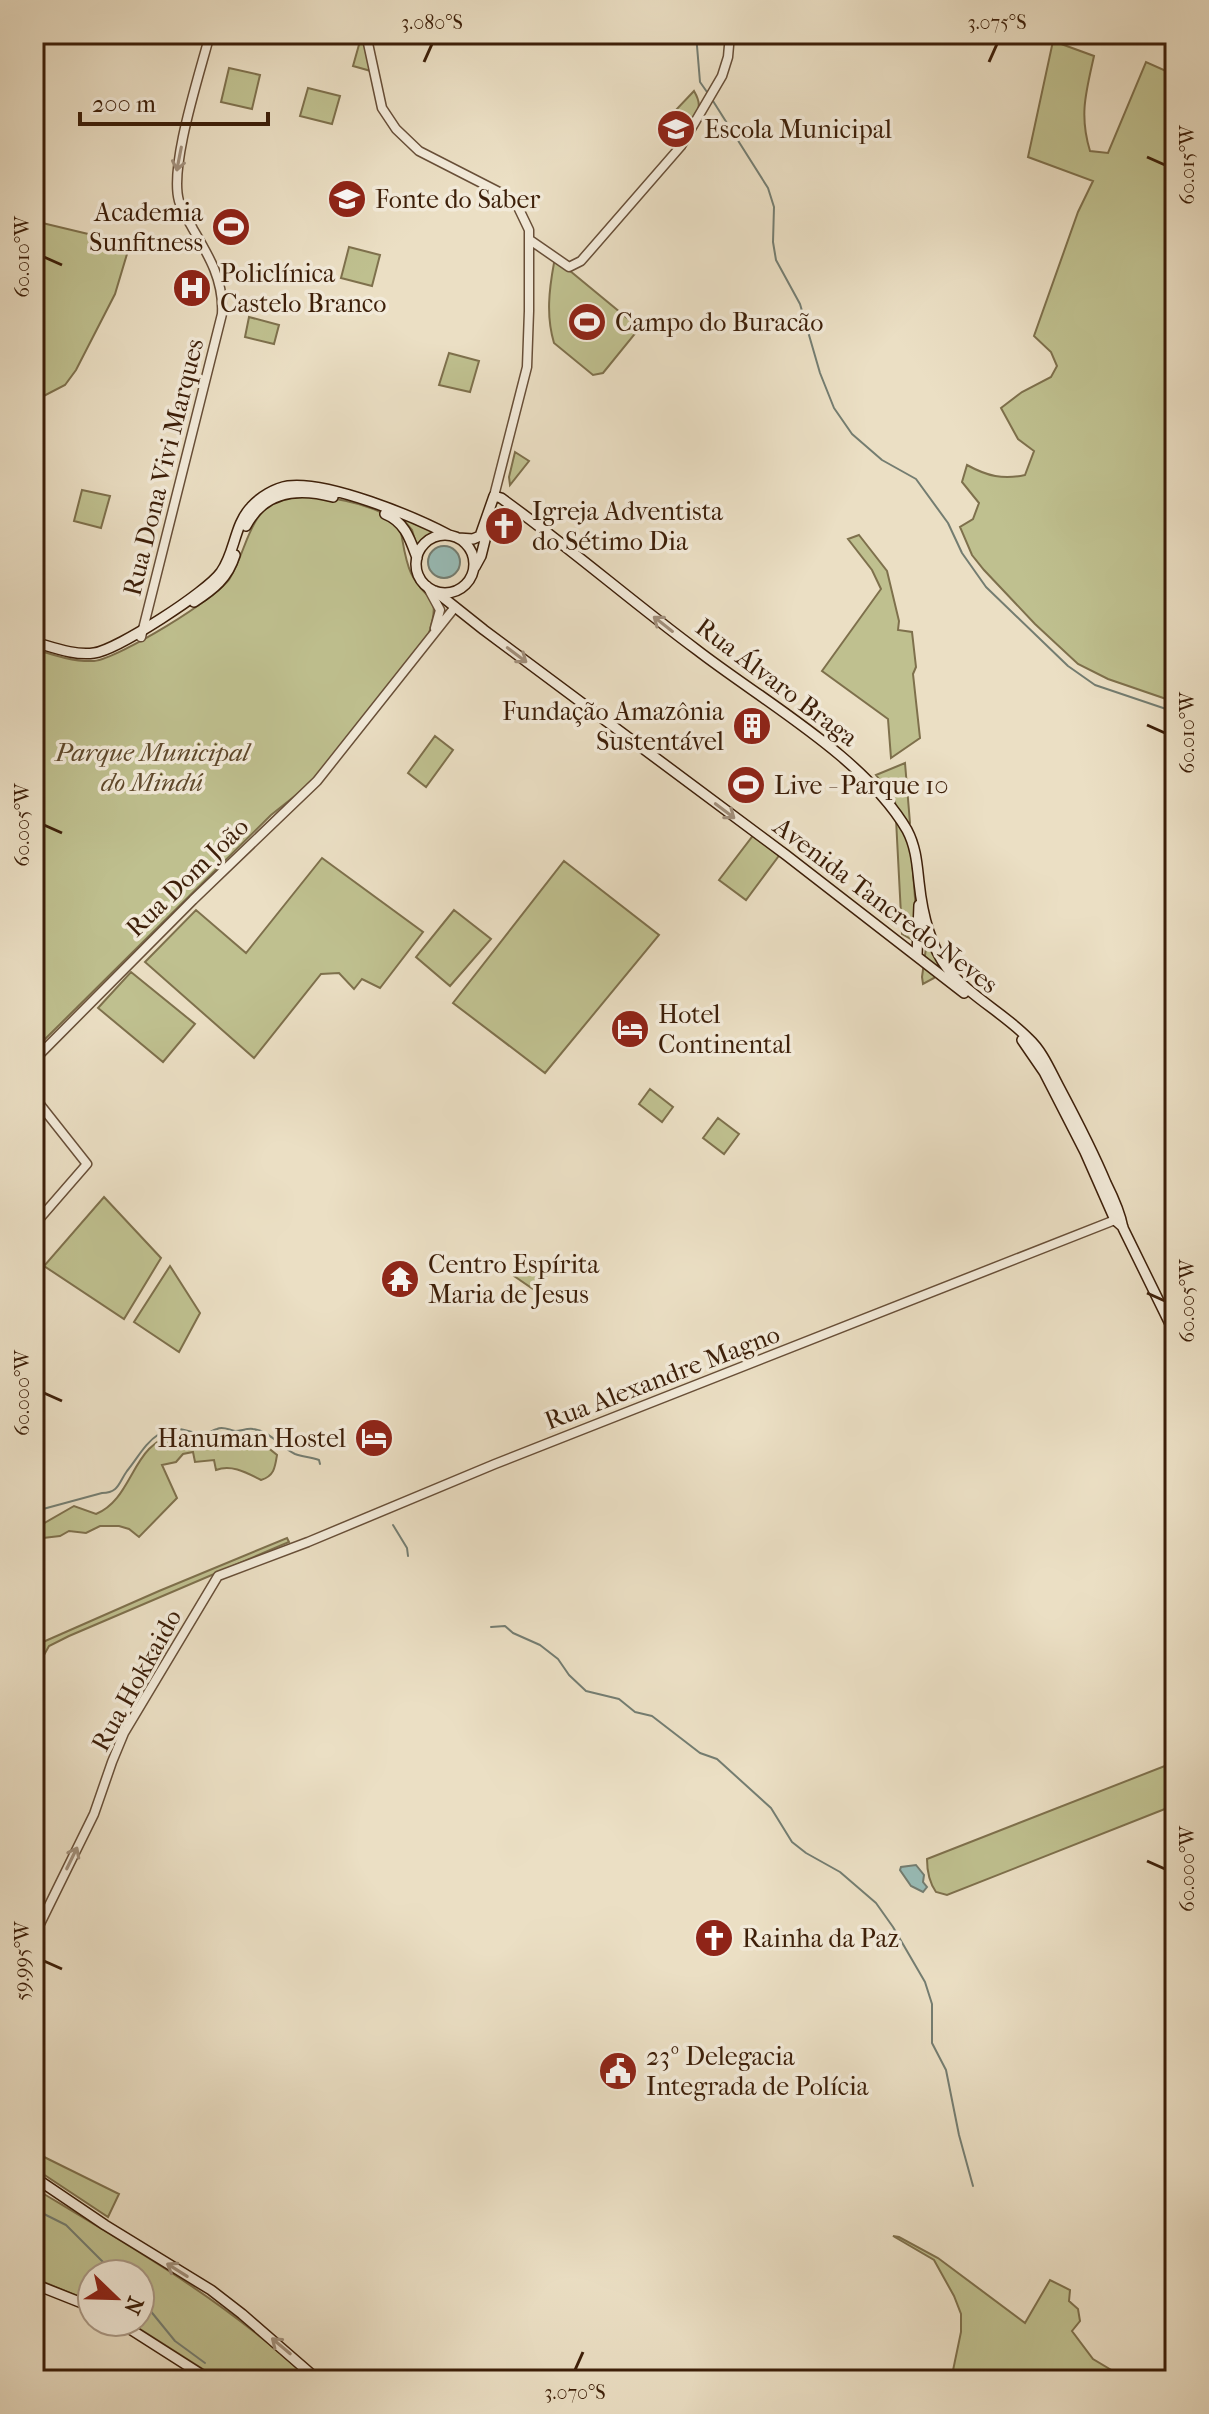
<svg xmlns="http://www.w3.org/2000/svg" width="1209" height="2414" font-family="'IM FELL French Canon',serif">
	<rect width="100%" height="100%" fill="#ebdfc4"/>
	<filter id="stains"><feTurbulence type="fractalNoise" baseFrequency=".0025" numOctaves="4"/><feColorMatrix values="0 0 0 0 .2 0 0 0 0 .09 0 0 0 0 .02 0 0 0 .5 -.17"/></filter>
	<radialGradient id="worn" r=".72"><stop offset=".6" stop-color="#630" stop-opacity="0"/><stop offset="1" stop-color="#630" stop-opacity=".3"/></radialGradient>
	<path fill="#bfc08f" stroke="#7e704c" stroke-width="2" d="M362 34H365L371 71 353 66Z
		M1053 41 1094 56C1086 92 1079 115 1090 151L1108 153 1146 62 1175 75V702L1108 679 1078 664 1035 624 984 570 972 555 960 527 973 519 979 503 962 482 967 465C987 476 1003 480 1025 475L1034 451 1018 439 1001 408 1022 392 1051 377 1057 366 1051 352 1034 336 1078 212 1093 181 1028 157Z
		M229 68 260 75 252 109 221 102Z
		M308 88 340 96 332 124 300 116Z
		M694 91C701 103 700 108 693 120L687 116 683 120 673 113Z
		M34 221 130 244 115 294 76 370 65 385 34 401Z
		M349 247 380 255 372 286 341 278Z
		M558 261 638 327V330L603 373 593 375 554 343C546 316 549 290 554 263Z
		M249 317 279 325 274 344 245 337Z
		M449 353 479 361 470 392 439 385Z
		M515 452 529 461 510 485 509 477Z
		M82 490 110 496 101 528 74 521Z
		M287 495C324 496 368 500 399 523 403 539 404 558 411 573 426 604 442 591 429 633L315 780 271 815 34 1050V649C53 655 74 662 94 661 119 658 218 598 230 578 249 546 247 511 287 495Z
		M401 517 441 533 429 536 418 550 412 530Z
		M859 535 887 571 899 621 898 630 912 632 916 667 913 674 920 738 891 758 888 719 822 671 881 589 872 570 848 539Z
		M435 736 453 750 426 787 408 773Z
		M905 763 910 823 906 829 912 859 918 937 931 942 940 962 934 978 923 984 922 977 926 948 902 934 895 800 876 775Z
		M755 833 781 853 746 900 719 880Z
		M322 858 423 932 380 988 362 979 354 989 339 973 321 974 254 1058 145 962 196 910 246 953Z
		M564 861 659 935 545 1073 453 1003Z
		M454 910 491 939 450 986 416 957Z
		M131 972 195 1024 163 1062 98 1008Z
		M650 1089 673 1107 662 1122 639 1104Z
		M718 1118 739 1134 724 1154 703 1138Z
		M104 1197 161 1258 124 1319 44 1266Z
		M524 1262 546 1277 536 1291 514 1276Z
		M170 1266 200 1313 179 1352 134 1322Z
		M179 1434 196 1438 242 1435 256 1438 277 1455C275 1468 274 1476 261 1480 247 1473 232 1464 216 1470L214 1460 195 1462 193 1452 183 1454 176 1462 162 1465 177 1498 139 1537 129 1529 119 1526H100L86 1533 69 1531 60 1536 43 1538 34 1543V1529L74 1506 96 1514C135 1498 131 1440 179 1434Z
		M287 1538 289 1542 69 1636 49 1646 34 1673C34 1664 39 1650 37 1645L34 1646V1629L38 1633 40 1643 43 1642 159 1591Z
		M1175 1762V1805L947 1895 936 1892C929 1882 927 1872 927 1859Z
		M34 2152 119 2194 108 2217 34 2168Z
		M34 2188C130 2246 228 2302 310 2380H220L129 2322H140V2274H92V2302L34 2278Z
		M893 2236 899 2237 938 2258 1025 2323 1050 2280 1070 2290 1069 2301 1078 2309 1080 2321 1072 2331 1093 2359 1128 2380H951L961 2332V2314L954 2296 934 2260Z"/>
	<path fill="#98bcb7" stroke="#747d71" stroke-width="2" d="M428 562a16 16 0 1 1 32 0a16 16 0 1 1-32 0Z
		M916 1865 924 1875 923 1882 927 1887 923 1892 911 1886 900 1870 901 1867Z"/>
	<g fill="none" stroke-linecap="round" stroke-linejoin="round">
		<path stroke="#747d71" stroke-width="2" d="M696 34 700 82 707 92
			M713 101 768 188 774 207 773 242 776 260 800 304 820 373 834 408 852 434 882 460 916 479 948 523 962 553 986 587 1068 666 1095 685 1175 712
			M34 1517 43 1509 102 1493C119 1493 119 1482 127 1471 137 1459 145 1443 159 1434 177 1423 183 1431 200 1434 207 1435 210 1431 217 1429 223 1426 229 1430 235 1431 241 1431 247 1428 253 1429 270 1431 280 1447 295 1454 303 1457 311 1457 319 1460L320 1464
			M393 1525 407 1548 408 1556
			M491 1627 505 1626 513 1633 540 1645 558 1659 569 1675 586 1691 619 1699 635 1712 652 1716 700 1753 717 1759 771 1808 792 1842 806 1853 840 1872 876 1903 893 1927 925 1982 932 2004V2043L946 2070 959 2135 973 2186
			M34 2209 66 2225 115 2274
			M140 2298 175 2341 205 2363"/>
		<defs>
			<path id="tertiary" d="M366 34 382 108 396 129 419 151 505 195 518 207 529 230V311L527 367 494 496
				M530 240 569 267 581 261 681 146 722 76 728 57 730 34
				M427 586 440 610 435 628
				M141 637 222 314C224 281 209 256 193 229 188 220 182 211 179 201 169 166 200 73 210 34
				M34 1060 193 900 317 781 455 607
				M34 1097 87 1164 34 1225
				M34 1936 94 1814 112 1762 124 1733 218 1576 308 1542 495 1464 1120 1218"/>
			<path id="secondary" d="M385 514C405 522 410 539 417 558
				M246 526C264 491 299 488 333 497
				M416 564a29 29 0 1 1 58 0a29 29 0 1 1-58 0Z
				M458 538 473 539 480 536 494 496 501 498C568 546 631 601 697 650 763 701 865 758 907 830 916 847 917 864 919 882 922 911 929 944 947 968 969 996 1004 1013 1029 1039 1042 1051 1050 1070 1058 1085 1075 1117 1092 1149 1106 1183 1113 1197 1120 1212 1123 1228L1175 1334
				M475 567 481 556 488 528
				M435 591 484 630 786 855 964 993
				M194 602C214 589 228 578 235 555
				M34 642C52 647 75 656 94 653 117 650 207 592 221 572 235 553 234 525 251 507 260 497 275 488 288 486 328 481 413 516 449 535
				M917 955 919 905
				M1022 1040 1044 1072 1085 1152 1115 1220 1123 1227
				M34 2177 105 2225 211 2290 242 2314 318 2380
				M34 2284 92 2307
				M119 2322 210 2380"/>
		</defs>
		<use href="#tertiary" stroke="#684f38" stroke-width="11"/>
		<use href="#secondary" stroke="#3d1f09" stroke-width="12"/>
		<use href="#tertiary" stroke="#f2ead9" stroke-width="8"/>
		<use href="#secondary" stroke="#f2ead9" stroke-width="9"/>
	</g>
	<defs><path id="oneway-shaft" d="M-6 0H5M1.5-3L5.5 0L1.5 3" fill="none" stroke-width="1.6" stroke-linecap="round" stroke-linejoin="round" transform="scale(2)"/></defs>
	<g stroke="#a18f7b">
		<use href="#oneway-shaft" transform="translate(179 159) rotate(101)"/>
		<use href="#oneway-shaft" transform="translate(663 624) rotate(-142)"/>
		<use href="#oneway-shaft" transform="translate(517 655) rotate(37)"/>
		<use href="#oneway-shaft" transform="translate(725 811) rotate(37)"/>
		<use href="#oneway-shaft" transform="translate(72 1858) rotate(-64)"/>
		<use href="#oneway-shaft" transform="translate(177 2270) rotate(-148)"/>
		<use href="#oneway-shaft" transform="translate(281 2346) rotate(-140)"/>
	</g>
	<path fill="none" stroke="#3d1f09" stroke-width="3" d="M424 62 432 44M989 62 997 44M1147 157 1165 165M44 257 62 265M1147 725 1165 733M44 825 62 833M1147 1293 1165 1301M44 1393 62 1401M1147 1861 1165 1869M44 1961 62 1969M575 2370 583 2352"/>
	<defs>
		<symbol id="school-disc" viewBox="-11 -11 22 22"><circle r="9.5" fill="#8f2418" stroke="#f2ead9"/><path d="M0-5L7-2L0 1L-7-2ZM-4 1L0 2.5L4 1V4Q0 6-4 4Z" fill="#fff"/></symbol>
		<symbol id="stadium-disc" viewBox="-11 -11 22 22"><circle r="9.5" fill="#8f2418" stroke="#f2ead9"/><path d="M0-5a6.5 5 0 1 0 0 10a6.5 5 0 1 0 0-10ZM-3.5-1.8h7v3.6h-7Z" fill="#fff"/></symbol>
		<symbol id="hospital-disc" viewBox="-11 -11 22 22"><circle r="9.5" fill="#8f2418" stroke="#f2ead9"/><path d="M-5-5h3v3.5h4V-5h3V5h-3V1.5h-4V5h-3Z" fill="#fff"/></symbol>
		<symbol id="church-disc" viewBox="-11 -11 22 22"><circle r="9.5" fill="#8f2418" stroke="#f2ead9"/><path d="M-1.2-6h2.4v3.5h3.3v2.4h-3.3V6h-2.4V-.1h-3.3v-2.4h3.3Z" fill="#fff"/></symbol>
		<symbol id="building-disc" viewBox="-11 -11 22 22"><circle r="9.5" fill="#8f2418" stroke="#f2ead9"/><path d="M-4-6H4V6H1V3H-1V6H-4ZM-2.5-4.3h1.7v1.8h-1.7ZM.8-4.3h1.7v1.8H.8ZM-2.5-1h1.7V.8h-1.7ZM.8-1h1.7V.8H.8Z" fill="#fff"/></symbol>
		<symbol id="hotel-disc" viewBox="-11 -11 22 22"><circle r="9.5" fill="#8f2418" stroke="#f2ead9"/><path d="M-6-4.5h1.5V1H6V5H4.5V3h-9V5H-6ZM-4 0a1.8 1.8 0 1 1 3.6 0ZM.5 0V-2.5h3Q6-2.5 6 0Z" fill="#fff"/></symbol>
		<symbol id="temple-disc" viewBox="-11 -11 22 22"><circle r="9.5" fill="#8f2418" stroke="#f2ead9"/><path d="M0-6L5-2H3V0L6.5 2.5H4V6H1.5V3h-3V6H-4V2.5H-6.5L-3 0V-2H-5Z" fill="#fff"/></symbol>
		<symbol id="civic-disc" viewBox="-11 -11 22 22"><circle r="9.5" fill="#8f2418" stroke="#f2ead9"/><path d="M-.6-6.5H3V-4.5H.6V-3L4-1V1h2V6H-6V1h2V-1L-.6-3ZM-1.2 2.5V6h2.4V2.5Z" fill="#fff"/></symbol>
	</defs>
	<g fill-rule="evenodd">
		<use href="#school-disc" x="654" y="107" width="44" height="44"/>
		<use href="#school-disc" x="325" y="177" width="44" height="44"/>
		<use href="#stadium-disc" x="209" y="205" width="44" height="44"/>
		<use href="#hospital-disc" x="170" y="266" width="44" height="44"/>
		<use href="#stadium-disc" x="565" y="300" width="44" height="44"/>
		<use href="#church-disc" x="482" y="504" width="44" height="44"/>
		<use href="#building-disc" x="730" y="704" width="44" height="44"/>
		<use href="#stadium-disc" x="724" y="763" width="44" height="44"/>
		<use href="#hotel-disc" x="608" y="1007" width="44" height="44"/>
		<use href="#temple-disc" x="378" y="1257" width="44" height="44"/>
		<use href="#hotel-disc" x="352" y="1416" width="44" height="44"/>
		<use href="#church-disc" x="692" y="1916" width="44" height="44"/>
		<use href="#civic-disc" x="596" y="2049" width="44" height="44"/>
	</g>
	<g text-anchor="middle" stroke-width="7" stroke-linejoin="round" paint-order="stroke">
		<g font-size="26" fill="#3d1f09" stroke="#f2ead9" text-anchor="start">
			<text x="704" y="138">Escola Municipal</text>
			<text x="375" y="208">Fonte do Saber</text>
			<text x="203" y="221" text-anchor="end">Academia<tspan x="203" dy="30">Sunfitness</tspan></text>
			<text x="220" y="282">Policlínica<tspan x="220" dy="30">Castelo Branco</tspan></text>
			<text x="615" y="331">Campo do Buracão</text>
			<text x="532" y="520">Igreja Adventista<tspan x="532" dy="30">do Sétimo Dia</tspan></text>
			<text x="724" y="720" text-anchor="end">Fundação Amazônia<tspan x="724" dy="30">Sustentável</tspan></text>
			<text x="774" y="794">Live - Parque 10</text>
			<text x="658" y="1023">Hotel<tspan x="658" dy="30">Continental</tspan></text>
			<text x="428" y="1273">Centro Espírita<tspan x="428" dy="30">Maria de Jesus</tspan></text>
			<text x="346" y="1447" text-anchor="end">Hanuman Hostel</text>
			<text x="742" y="1947">Rainha da Paz</text>
			<text x="646" y="2065">23º Delegacia<tspan x="646" dy="30">Integrada de Polícia</tspan></text>
		</g>
		<g font-size="26" fill="#3d1f09" stroke="#f2ead9">
			<text transform="translate(163 467) rotate(-76)" y="9">Rua Dona Vivi Marques</text>
			<text transform="translate(777 682) rotate(37)" y="9">Rua Álvaro Braga</text>
			<text transform="translate(187 877) rotate(-44)" y="9">Rua Dom João</text>
			<text transform="translate(886 905) rotate(37)" y="9">Avenida Tancredo Neves</text>
			<text transform="translate(662 1377) rotate(-21)" y="9">Rua Alexandre Magno</text>
			<text transform="translate(136 1680) rotate(-61)" y="9">Rua Hokkaido</text>
		</g>
		<g font-size="26" font-style="italic" fill="#5e472a" stroke="#f2ead9">
			<text x="152" y="761">Parque Municipal<tspan x="152" dy="30">do Mindú</tspan></text>
		</g>
	</g>
	<rect width="1209" height="2414" fill="none" stroke="#ebdfc4" stroke-width="88"/>
	<g transform="translate(116 2298) rotate(113)"><circle r="38" fill="#f2ead9" stroke="#aa9986" stroke-width="2"/>
	<path d="M0-6L14 30L0 20L-14 30Z" fill="#8f2418"/>
	<text y="-12" font-size="22" font-weight="bold" text-anchor="middle" fill="#3d1f09">N</text>
	</g>
	<path d="M80 112v12h188v-12" fill="none" stroke="#3d1f09" stroke-width="4"/>
	<text x="92" y="112" font-size="24" fill="#3d1f09" stroke="#f2ead9" stroke-width="6" paint-order="stroke">200 m</text>
	<rect x="44" y="44" width="1121" height="2326" fill="none" stroke="#3d1f09" stroke-width="3"/>
	<g font-size="20" text-anchor="middle" fill="#3d1f09">
		<text x="432" y="29">3.080°S</text>
		<text x="997" y="29">3.075°S</text>
		<text transform="translate(1187 165) rotate(-90)" y="7">60.015°W</text>
		<text transform="translate(22 257) rotate(-90)" y="7">60.010°W</text>
		<text transform="translate(1187 733) rotate(-90)" y="7">60.010°W</text>
		<text transform="translate(22 825) rotate(-90)" y="7">60.005°W</text>
		<text transform="translate(1187 1301) rotate(-90)" y="7">60.005°W</text>
		<text transform="translate(22 1393) rotate(-90)" y="7">60.000°W</text>
		<text transform="translate(1187 1869) rotate(-90)" y="7">60.000°W</text>
		<text transform="translate(22 1961) rotate(-90)" y="7">59.995°W</text>
		<text x="575" y="2399">3.070°S</text>
	</g>
	<rect width="100%" height="100%" filter="url(#stains)"/>
	<rect width="100%" height="100%" fill="url(#worn)"/>
</svg>
